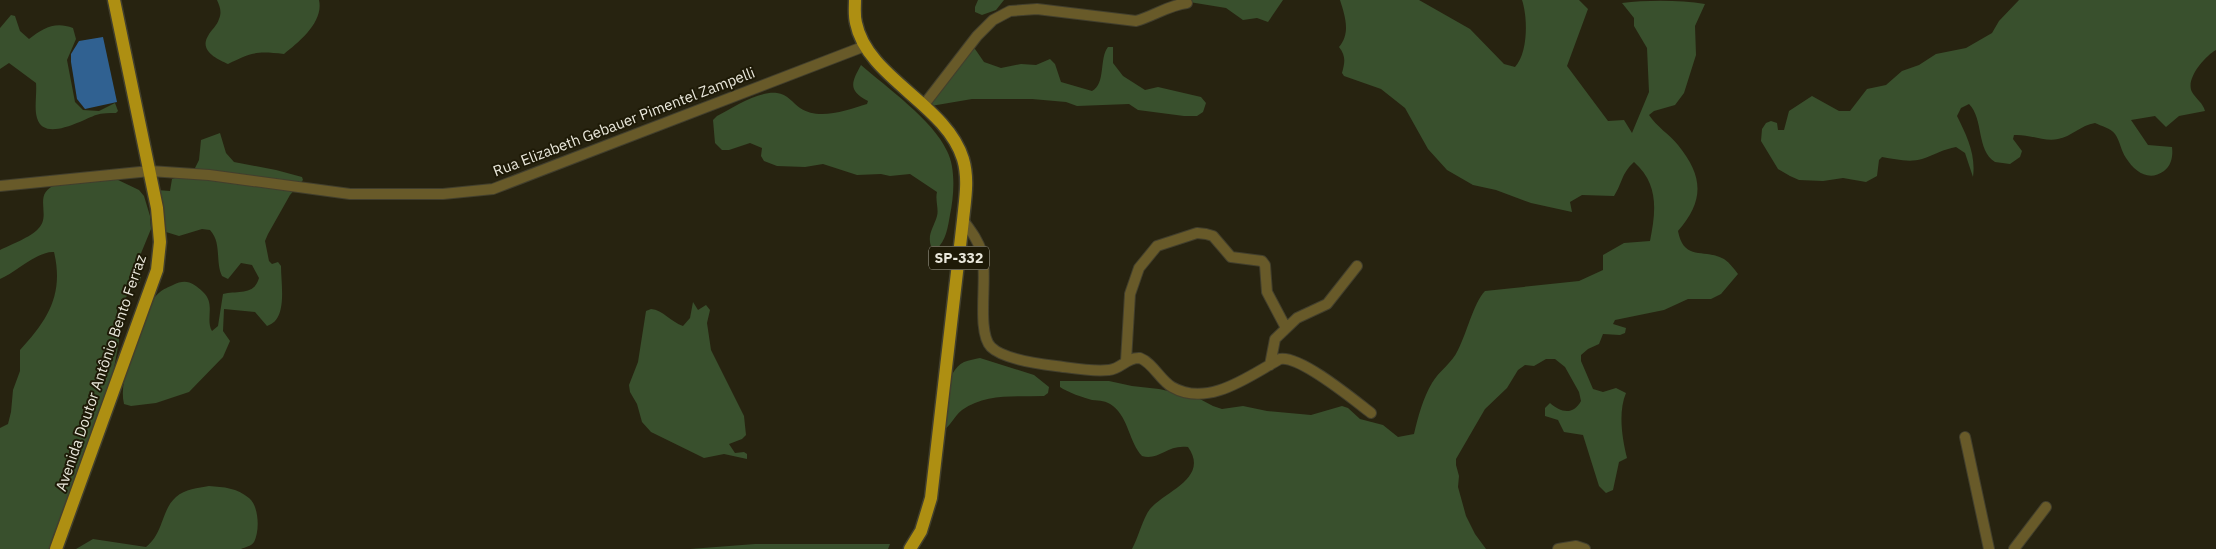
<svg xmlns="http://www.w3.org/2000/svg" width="2216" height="549" font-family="'IBM Plex Sans',sans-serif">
	<rect width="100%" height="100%" fill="#272310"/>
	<path fill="#39502d" d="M217 0H319C324 22 299 42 284 54 257 51 252 52 228 64 217 59 199 51 208 36 211 30 217 26 219 19 222 12 220 7 217 0Z
		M978 0H1004L996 10 982 15 975 12V7Z
		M1177 0H1283L1268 22 1257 18 1243 20 1226 8Z
		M1340 0H1419L1470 29 1504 64 1515 67C1528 53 1528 18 1522 0H1579L1588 9 1567 66 1608 121 1624 120 1632 133 1649 92 1647 48 1634 26V18L1622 3C1647 0 1680 0 1705 4L1695 26 1696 55 1684 93 1675 105 1654 111 1649 115C1657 127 1669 134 1678 145 1704 177 1704 201 1678 231 1684 262 1704 248 1724 259 1730 263 1734 269 1738 274L1721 294 1711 299H1688L1664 310 1615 320 1613 324 1626 328 1625 333 1620 335 1603 334 1599 344 1588 349 1581 355V361L1593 389 1603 392 1616 388 1626 393C1618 412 1622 438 1627 458L1619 462 1613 490 1606 493 1599 486 1583 435 1564 432 1558 420 1545 416V408L1550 403C1560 412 1573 416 1581 401L1579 392 1565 367 1555 359H1546L1534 366 1525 365 1518 370 1507 388 1485 409 1456 459V465L1459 476 1458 487 1466 516 1475 534 1486 549H1132C1138 538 1143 518 1150 509 1165 491 1210 478 1188 447 1167 444 1159 461 1142 456 1129 442 1129 419 1113 406 1105 400 1101 401 1092 400 1084 398 1067 392 1060 387V381H1109L1132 386 1159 389 1196 397 1213 406 1222 409 1243 406 1267 411 1311 415 1342 406 1348 408 1360 419 1383 425 1398 437 1414 434C1418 417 1423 398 1432 383 1439 371 1452 363 1458 350 1467 333 1473 304 1485 291L1579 281 1603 270V255L1624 243 1650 241C1656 211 1659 184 1634 162 1621 174 1623 182 1614 196L1582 195 1570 202 1572 212 1531 203 1496 190 1473 185 1447 170 1428 149 1405 108 1381 89 1344 76 1342 73C1345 62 1346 56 1339 47 1351 33 1345 16 1340 0Z
		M2019 0H2216V50C2205 56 2185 79 2192 92 2196 99 2203 103 2205 111L2179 116 2166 127 2155 116 2131 120 2148 145 2172 147C2173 155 2172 165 2164 171 2149 182 2135 172 2126 158 2121 151 2120 141 2115 134 2111 128 2101 126 2095 123 2081 125 2071 137 2058 139 2044 142 2030 134 2014 135L2013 139 2022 151 2020 157 2010 164 1995 162C1976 150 1984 119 1969 104L1961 108 1957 116C1967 136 1976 155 1973 177L1965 153 1956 147C1944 149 1934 155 1922 159 1909 163 1895 159 1882 157L1879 160 1877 176 1866 182 1843 178 1823 181 1799 180 1790 176 1778 169 1761 141 1762 129 1766 123 1771 121 1777 123 1778 130H1784L1789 111 1812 96 1839 111H1850L1867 89 1886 85 1902 71 1919 65 1936 54 1966 48 1992 33 1999 21Z
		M11 15 15 16 20 31 29 39C43 28 55 21 73 28L76 39 67 60 75 102 83 110 99 111 115 103 118 111 116 113C110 113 102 113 96 115 84 119 44 143 37 118 34 108 37 94 36 83L9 63 0 69V28Z
		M1108 47H1113V63L1123 76 1145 90 1158 87 1201 97 1206 103 1203 112 1197 116H1184L1138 110 1129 104 1077 106 1066 102 1032 99H972L931 106V92L968 49H975L984 62 1001 68 1021 64 1036 65 1050 59 1055 64 1061 82 1092 91C1106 84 1099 58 1108 47Z
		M861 65C886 87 933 120 947 151 956 168 954 196 950 215 948 226 946 242 936 249L931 246C927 234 934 227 937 216 939 209 935 200 937 192L910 174 890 176 881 174 857 175 823 164 805 167 777 166 764 161 761 156 762 148 750 143 729 150H722L715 143 713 120 717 116C734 107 757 91 777 93 787 94 793 103 800 108 819 121 847 110 867 104L868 101C848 91 851 83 861 65Z
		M220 133 226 153 234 162 276 170 302 177 303 180 290 195 268 234 265 241 269 261 272 264 278 262 281 266C281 285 288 320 267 326L255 312 224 309 223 331 230 341 223 357 189 392 156 403 131 406 124 404C119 383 131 360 138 341 143 326 147 302 160 292 163 289 169 287 173 285 186 278 194 283 203 292 216 304 205 319 212 331L218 326 223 294C238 290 254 296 259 278L252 265 241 263 228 279 222 276C215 261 222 243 210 230L202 229 179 236 166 232 160 222 157 190 170 191 172 179 193 172 199 160 201 140Z
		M116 179 139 190 144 196 150 216 151 229 137 263 141 277 140 282 129 293 117 310 119 341 113 374 68 508 54 534 49 549H0V428L8 424 11 412 13 390 20 371V350C48 320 64 294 54 252 39 250 15 273 0 279V250C10 245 31 237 38 229 53 215 30 193 58 184Z
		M693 302 698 310 706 305 710 310 707 323 711 350 744 416 746 435 742 439 729 444 735 453 744 452 747 454V459L724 454 704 458 651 432 642 422 637 404 630 392 629 385 638 362 646 311 651 309C663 310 671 322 683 326L690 318Z
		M980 358 1034 375 1049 387 1048 393 1044 396C1016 397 986 393 962 410 953 417 951 427 940 432 940 413 945 371 964 362 969 360 975 359 980 358Z
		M209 486C224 487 237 488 249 498 259 506 260 531 254 542 252 546 245 547 241 549H76L93 539 146 547C164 533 161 510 176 497 185 489 198 488 209 486Z
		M755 544H890L888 549H690Z"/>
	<path fill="#306191" d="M103 37 117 102 85 109 77 99 71 62V54L79 41Z"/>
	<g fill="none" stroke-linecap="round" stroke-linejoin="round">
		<defs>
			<path id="minor" d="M923 106 977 36 993 20 1010 11 1037 9 1136 21C1154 16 1169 5 1187 3
				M0 186 150 171 209 175 350 194H443L493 189 865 46
				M963 220C971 231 978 240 982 253 988 276 976 332 991 347 1003 359 1039 364 1056 366 1072 368 1092 372 1109 370 1121 369 1127 357 1140 358 1153 363 1160 380 1172 387 1208 408 1249 376 1280 359 1300 355 1354 400 1371 413
				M1126 361 1130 294 1139 268 1157 246 1197 233 1206 234 1213 236 1231 257 1262 261 1265 265 1267 292 1286 328
				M1270 365 1275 339 1297 318 1327 304 1357 266
				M1965 437 1989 549
				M1558 549 1576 546 1585 549
				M2014 549 2046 507"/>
			<path id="major" d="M855 0C855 8 854 15 856 23 867 78 946 104 963 159 969 179 965 200 963 220L931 498 921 531 910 549
				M56 549 157 270 160 242 157 208 114 0"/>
		</defs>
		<use href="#minor" stroke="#423f2d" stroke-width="12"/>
		<use href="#major" stroke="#423f2d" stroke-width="15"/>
		<use href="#minor" stroke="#685a29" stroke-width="10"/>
		<use href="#major" stroke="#ae8f12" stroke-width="12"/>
	</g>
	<g text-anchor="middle" stroke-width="4" stroke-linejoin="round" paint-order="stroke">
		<rect fill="#1e1a07" stroke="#adaa9c" stroke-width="1" x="929" y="246.5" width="60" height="23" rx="4"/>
		<g font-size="14" font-weight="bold" fill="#eae8dc">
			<text x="959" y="263">SP-332</text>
		</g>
		<g font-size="15" fill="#eae8dc" stroke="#1e1a07">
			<text transform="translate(624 122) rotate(-21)" y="5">Rua Elizabeth Gebauer Pimentel Zampelli</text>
			<text transform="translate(101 373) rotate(-71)" y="5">Avenida Doutor Antônio Bento Ferraz</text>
		</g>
	</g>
</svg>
